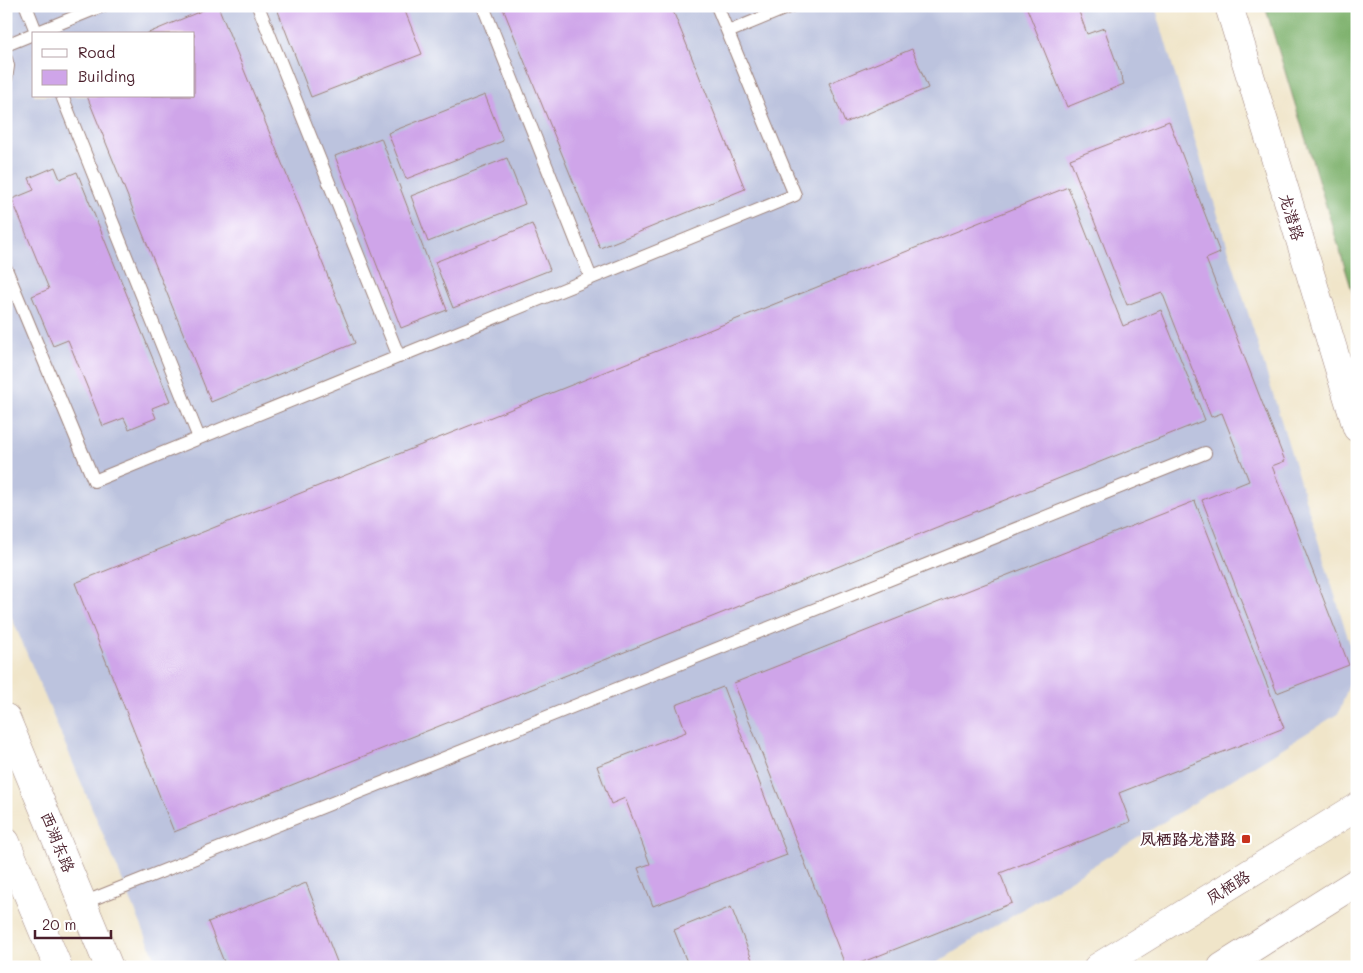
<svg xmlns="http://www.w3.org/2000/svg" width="1363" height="973" font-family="Mali,'LXGW WenKai TC',sans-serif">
	<rect width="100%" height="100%" fill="#fff"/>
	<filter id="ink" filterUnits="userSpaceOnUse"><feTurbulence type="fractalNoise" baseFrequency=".02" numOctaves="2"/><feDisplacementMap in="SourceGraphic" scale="10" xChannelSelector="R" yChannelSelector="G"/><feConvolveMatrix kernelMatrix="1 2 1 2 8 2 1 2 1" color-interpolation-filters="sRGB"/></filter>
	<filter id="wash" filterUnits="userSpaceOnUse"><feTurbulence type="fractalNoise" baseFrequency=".0096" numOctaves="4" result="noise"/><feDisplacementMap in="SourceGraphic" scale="20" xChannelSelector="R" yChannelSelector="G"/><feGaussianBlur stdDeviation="1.12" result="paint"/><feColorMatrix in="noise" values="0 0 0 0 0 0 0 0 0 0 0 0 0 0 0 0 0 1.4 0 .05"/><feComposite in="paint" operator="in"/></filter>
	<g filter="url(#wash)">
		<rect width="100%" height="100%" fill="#f0e5c9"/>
		<path fill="#bcc3de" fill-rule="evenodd" d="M6 6H1155L1181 95 1356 664 1339 713 930 967H159L6 604ZM34 34H194V96H34Z"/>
		<path fill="#7cb06b" stroke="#63684b" d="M1265 6H1357V307Z"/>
		<g id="blocks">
			<path fill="#cfa5e9" d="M213 6H218L355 343 211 402 87 96H194V34H146Z
				M276 6H403L422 54 311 97Z
				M502 6H671L745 189 600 248Z
				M1026 6H1077L1087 34 1104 28 1124 84 1067 107Z
				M912 49 928 88 845 123 829 83Z
				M485 95 503 141 406 179 388 133Z
				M1169 121 1220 253 1206 259 1285 461 1272 466 1349 665 1277 693 1202 500 1249 481 1222 413 1211 417 1162 292 1127 305 1070 159Z
				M381 138 447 310 401 328 335 156Z
				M507 158 525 204 428 242 411 196Z
				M55 167 60 179 77 172 170 401 152 408 156 418 129 429 124 418 103 426 68 340 53 346 32 296 49 289 12 199 34 190 29 178Z
				M1068 187 1123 326 1161 310 1205 420 174 832 75 583Z
				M532 224 550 270 453 308 435 262Z
				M1195 501 1284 728 1119 793 1130 822 1000 873 1012 903 850 967H846L734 683Z
				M723 687 787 855 653 906 638 868 650 864 625 798 611 804 597 766 686 732 676 705Z
				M306 883 339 967H226L208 922Z
				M731 907 755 967H689L674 930Z"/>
		</g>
	</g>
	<g filter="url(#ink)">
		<use href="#blocks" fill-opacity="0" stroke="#9d827a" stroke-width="1"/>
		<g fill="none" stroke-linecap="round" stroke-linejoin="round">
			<defs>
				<path id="lane" d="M26 6 37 34
					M258 6 399 357
					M483 6 591 278
					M728 32 791 6
					M6 45 102 6
					M6 59 8 66 6 79
					M62 96 199 438
					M6 269 94 481 795 195 717 6
					M83 903 1205 453"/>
				<path id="secondary" d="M1229 6 1357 428
					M1098 967 1357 807
					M1222 967 1357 882"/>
				<path id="primary" d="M6 718 109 967
					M6 842 58 967"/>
			</defs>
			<use href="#lane" stroke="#9d827a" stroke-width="14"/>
			<use href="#secondary" stroke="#9d827a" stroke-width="29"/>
			<use href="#primary" stroke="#9d827a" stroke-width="29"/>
			<use href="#lane" stroke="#fff" stroke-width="12"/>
			<use href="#secondary" stroke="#fff" stroke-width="28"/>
			<use href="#primary" stroke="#fff" stroke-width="28"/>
		</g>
	</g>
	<rect fill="#c8321e" stroke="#fff" stroke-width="2" x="1241" y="834" width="10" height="10" rx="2.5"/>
	<g text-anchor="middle" stroke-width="4.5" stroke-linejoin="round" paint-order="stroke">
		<g font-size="16" fill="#4a1f2b" stroke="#fff">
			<text transform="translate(1292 217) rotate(73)" y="6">龙潜路</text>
			<text transform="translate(58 842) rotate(68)" y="6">西湖东路</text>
			<text transform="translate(1228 887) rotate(-32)" y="6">凤栖路</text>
		</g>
		<g font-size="16" font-weight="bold" fill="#4a1f2b" stroke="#fff" text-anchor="end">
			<text x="1236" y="845">凤栖路龙潜路</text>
		</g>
	</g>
	<rect width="1363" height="973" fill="none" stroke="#fff" stroke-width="25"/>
	<rect x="32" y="32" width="162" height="65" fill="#ffffff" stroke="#b7a5aa"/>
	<rect x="42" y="49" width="25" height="8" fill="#ffffff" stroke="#b7a5aa"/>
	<text x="78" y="58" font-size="15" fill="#4a1f2b">Road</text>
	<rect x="42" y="70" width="25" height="15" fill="#cfa5e9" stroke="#b7a5aa"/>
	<text x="78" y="82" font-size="15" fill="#4a1f2b">Building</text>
	<path d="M35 930v8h76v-8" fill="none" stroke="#4a1f2b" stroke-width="2.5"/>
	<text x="42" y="930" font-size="15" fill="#4a1f2b" stroke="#ffffff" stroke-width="4" paint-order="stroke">20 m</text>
</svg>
